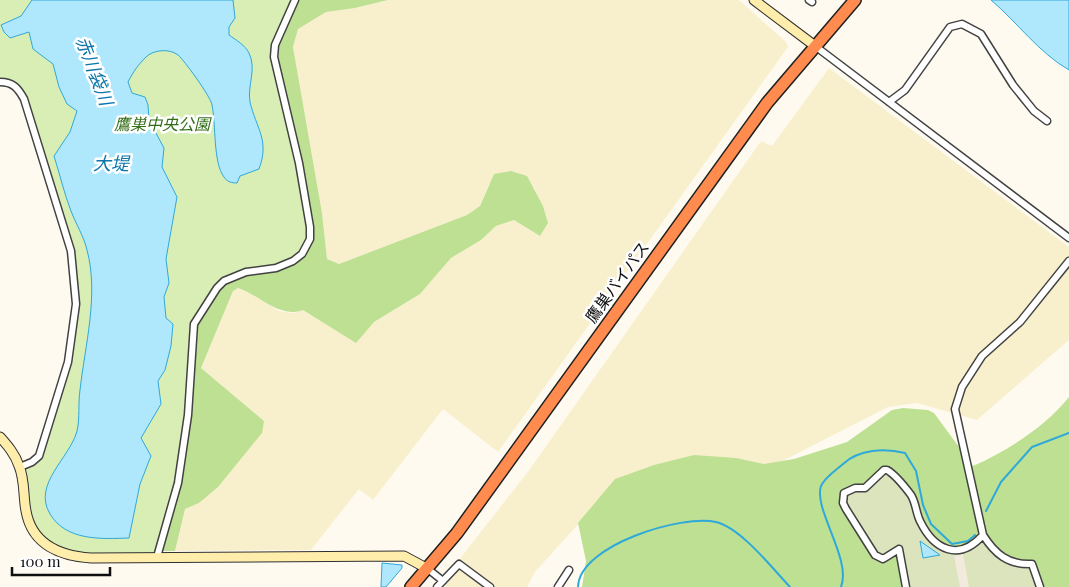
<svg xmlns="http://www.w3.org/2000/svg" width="1069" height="587" font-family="'Playfair Display','Noto Sans JP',serif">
	<rect width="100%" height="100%" fill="#fffaf0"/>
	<path fill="#f8f0cd" d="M388 0H739L786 42 788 47 498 452 443 409 373 500 359 489 311 550 175 551 185 509 199 503 264 421 201 368 233 291 238 288 252 293 279 311 294 313 303 310 356 342 374 322 420 294 451 258 481 240 496 226 514 220 540 236 548 223 534 188 489 184 480 206 467 215 339 264 327 259 322 213 293 47 298 29 326 12 355 8Z
		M829 68 1069 247V340L977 420 917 403 888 407 753 476 600 500 535 572 527 587H445L462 556 530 469 761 141 772 146Z"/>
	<path fill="#d9eeb5" d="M0 0H295L275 45 299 163 310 239 293 261 224 281 188 415 178 483 157 557 66 555 33 529 20 467 39 456 73 331 74 270 18 87 0 82Z"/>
	<path fill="#bee093" d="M295 0H388L355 8 326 12 298 29 293 47 322 213 327 259 339 264 467 215 480 206 494 174 511 171 527 176 543 206 548 223 540 236 514 220 496 226 481 240 451 258 420 294 374 322 356 343 303 310C279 319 260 295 238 288L233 291 201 368 264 421 262 433 218 487 199 503 185 509 175 551H159L178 483 194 324 224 281 293 261 310 239V227L274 57 275 45Z
		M1069 397V587H582L586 561 578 523 615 479 654 465 694 455 736 458 764 464 794 459 847 442 892 410 903 408 928 410 934 413 973 466C1007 451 1045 427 1069 397Z"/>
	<path fill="#dce4be" d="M887 470 912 497 928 534 946 550 966 549 983 535 1006 560 1032 564 1040 587H906L900 550 887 558 875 555 846 509 844 493 862 490Z"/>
	<path fill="#f1eadd" d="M963 554 969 587H960L958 577 954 556Z"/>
	<path fill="#afe7fc" stroke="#2fa8da" d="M32 0H233L235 18 229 27V35C236 40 245 45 249 53 257 69 247 86 250 102 256 128 270 140 259 169L240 176 237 183C232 183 227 182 224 177 213 163 216 124 212 105 211 97 184 60 178 55 169 48 153 50 146 57 138 65 133 72 128 82L132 93 145 97 148 105 149 120 164 148 162 167 177 197 166 259 169 283 164 297 166 318 173 324 171 346 165 370 158 381 161 404 141 438 151 456 140 484 129 538C101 539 66 541 50 514 32 484 70 458 77 431 80 418 78 403 80 390 85 345 99 295 87 250 84 237 76 224 71 211 64 193 60 175 54 156L70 132 77 111 67 104 59 87 53 64 33 49 29 32 10 38 4 32 1 25 21 16Z
		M991 0H1069V70C1038 52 1018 23 991 0Z
		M920 541 940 555 923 558Z
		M382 563 402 565V568L386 587H381Z"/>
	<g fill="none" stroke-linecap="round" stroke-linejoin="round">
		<path stroke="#2fa8da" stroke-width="2" d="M986 511 1001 482 1032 447 1069 433
			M578 587C579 545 683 514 716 522 741 528 772 568 790 587
			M841 587C852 559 813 509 821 486 825 477 836 470 843 464 859 449 885 448 905 453L916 471 923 505 931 524 952 544 968 541 975 535"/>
		<defs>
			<path id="street" d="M809 0 812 2
				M815 46 1069 238
				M0 82C13 82 18 88 24 99L71 251 76 304 68 362 39 456 32 462 20 467
				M889 102 905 90 950 27 962 24 981 34 1013 85 1034 111 1047 121
				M157 557 178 483 188 415 194 324 217 288 224 281 246 272 276 268 293 261 302 254 310 239V227L299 163 274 57 275 45 295 0
				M428 569 443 581
				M437 587 459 564 490 587
				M558 587 569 570
				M906 587 899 549 883 559 875 555 846 509 843 503 844 493 855 488H865L884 470H887C896 475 905 487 911 495 916 503 916 513 920 521 934 550 959 562 983 535
				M1040 587 1032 564C1008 565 995 554 983 535L955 409 962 387 982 356 1020 322 1069 261"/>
			<path id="secondary" d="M754 0 815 46
				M0 437C8 446 15 454 19 466 25 480 23 496 26 511 32 545 61 556 91 558L404 556 428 569"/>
			<path id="highway" d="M411 587 457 533 767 103 855 0"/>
		</defs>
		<use href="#street" stroke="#424242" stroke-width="9"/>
		<use href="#secondary" stroke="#313131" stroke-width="11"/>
		<use href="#highway" stroke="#202020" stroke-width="14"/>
		<use href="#street" stroke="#fff" stroke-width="6"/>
		<use href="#secondary" stroke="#ffedab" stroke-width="9"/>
		<use href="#highway" stroke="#ff8c4e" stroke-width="11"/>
	</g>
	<g text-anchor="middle" stroke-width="5" stroke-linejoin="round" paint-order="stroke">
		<g font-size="16" font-style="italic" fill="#336d18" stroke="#fff">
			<text x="162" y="130">鷹巣中央公園</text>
		</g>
		<g font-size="16" fill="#0f0f0f" stroke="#fff">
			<text transform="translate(617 282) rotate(-54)" y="6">鷹巣バイパス</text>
		</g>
		<g font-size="18" font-style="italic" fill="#0b77ad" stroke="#fff">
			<text transform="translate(94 71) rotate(69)" y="6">赤川袋川</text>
			<text x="111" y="170">大堤</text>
		</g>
	</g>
	<path d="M12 567v8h98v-8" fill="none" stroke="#0f0f0f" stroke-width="2.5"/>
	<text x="20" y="567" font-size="15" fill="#0f0f0f" stroke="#ffffff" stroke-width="4" paint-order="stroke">100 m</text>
</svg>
